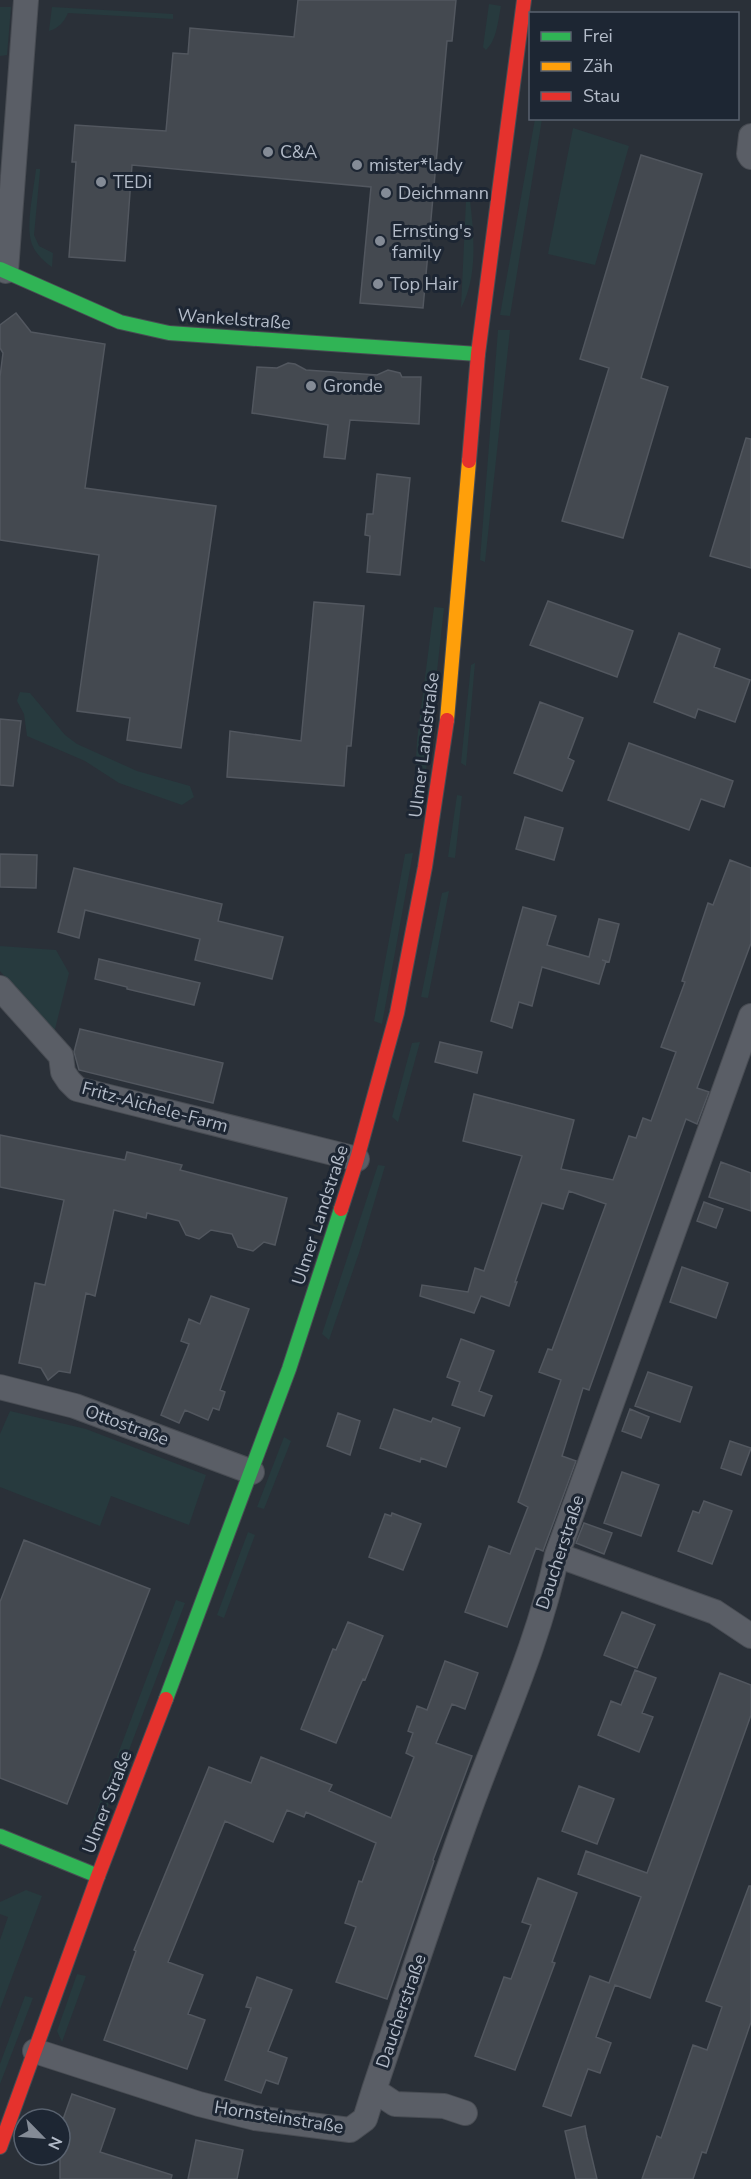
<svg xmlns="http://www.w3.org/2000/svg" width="751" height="2179" font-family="'Nunito Sans',sans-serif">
	<rect width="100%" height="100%" fill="#2a3038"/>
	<path fill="#273a3e" d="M489 4 501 6C498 20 497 40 486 50L483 47Z
		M0 7H11L7 55 0 56Z
		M52 7 173 14V19L68 13C64 22 59 28 49 31Z
		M535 119H542L510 316 500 315Z
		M573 128 629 146 595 265 548 254Z
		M36 169H40V171L34 235 39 246 53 253 52 267C44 262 33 251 31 241 26 224 34 188 36 169Z
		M470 200C474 234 478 277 461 308L466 201Z
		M498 330H510L485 562 480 560Z
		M434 607 444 608 424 789 422 795 414 799 417 740Z
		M475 663 466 766 461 763 471 665Z
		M20 692 30 693 65 735 77 744 137 771 190 786 194 797 182 805 119 783 85 761 27 736 24 714 17 701Z
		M457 795 462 796 455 858 448 857Z
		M413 853 382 1024 374 1021 405 854Z
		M449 891 428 998 421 997 442 893Z
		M0 946 56 950 69 973 54 1033 0 971Z
		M420 1042 398 1122 392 1117 412 1043Z
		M378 1165 385 1166 359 1253 329 1340 322 1334Z
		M10 1411 86 1429 206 1475 189 1525 111 1496 100 1526 0 1487V1434Z
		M284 1437 291 1441 264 1509 257 1507Z
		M248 1532 255 1535 224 1618 217 1615Z
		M176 1600 185 1603 105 1813 95 1828 89 1831Z
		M26 1890 42 1896 0 2009V1940L8 1917 0 1914V1902Z
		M77 1974 86 1976 62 2042 57 2031Z
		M25 1996 33 1998 0 2084V2064Z"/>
	<path fill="#444950" stroke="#52575f" stroke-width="1.5" d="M298 0H456L452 41H447L423 308 360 303 371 187 132 165 125 261 69 257 76 162H72L75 125 166 131 173 53 188 54 190 28 294 37Z
		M641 155 702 174 641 378 668 387 623 538 562 521 609 368 580 359Z
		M16 313 31 332 105 344 85 488 216 506 181 748 127 740 130 718 77 711 99 555 0 540V377L3 353 0 348V325Z
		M288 363 295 364 306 370 377 375 388 370 400 373 402 377H421L419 424 350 420 345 459 324 457 328 425 252 413 257 367 277 368Z
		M746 438 751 439V568L710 556Z
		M377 474 410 478 400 575 367 572 370 536 365 535 367 514H373Z
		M548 601 633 631 617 677 530 645Z
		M314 602 364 606 351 746H347L344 786 227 777 230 731 301 741Z
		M679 633 720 649 714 667 750 680 735 722 698 709 695 718 654 702Z
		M540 702 583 718 568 758 574 761 562 791 514 773Z
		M0 719 21 721 13 786 0 785Z
		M629 743 733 781 724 807 701 799 689 830 608 800Z
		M525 817 563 828 554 860 516 849Z
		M0 854 37 855 36 888 0 887Z
		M730 860 751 868V943L697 1088 709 1092 697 1124 686 1119 589 1390 583 1388 562 1456 576 1461 543 1551 536 1548 507 1627 465 1612 489 1546 510 1554 528 1507 518 1502 561 1380 539 1372 548 1349 552 1350 606 1204 569 1191 563 1209 542 1203 515 1282H517L509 1306 481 1296 474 1313 420 1296 422 1285 468 1292 475 1268 484 1271 522 1156 463 1141 474 1094 574 1120 561 1169 613 1180 629 1136 636 1138 643 1118 651 1121 676 1052 661 1047 685 982 682 981 708 903 713 905Z
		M74 868 222 904 218 921 283 937 272 979 195 960 200 939 85 910 79 938 58 932Z
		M523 907 556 916 547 945 589 957 599 919 619 924 609 962 602 960 606 961 599 984 542 967 532 1006 519 1002 512 1028 491 1021Z
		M99 959 200 983 194 1005 127 989V987L95 979Z
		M80 1029 223 1063 213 1103 79 1070 74 1052Z
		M440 1042 482 1052 477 1073 435 1062Z
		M0 1135 125 1160 127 1152 182 1165 180 1170 287 1198 275 1245 264 1242 253 1251 238 1247 232 1234 211 1230 199 1239 186 1235 179 1221 147 1213 146 1218 114 1210 95 1296 86 1293 70 1373 59 1371 48 1380 41 1368 19 1363 35 1283 45 1285 64 1200 0 1187Z
		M721 1162 751 1173V1211L709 1197Z
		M704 1202 723 1209 716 1228 697 1221Z
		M682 1267 728 1283 716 1318 670 1302Z
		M211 1296 249 1309 220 1390 225 1392 219 1410 213 1408 208 1420 185 1410 179 1423 161 1415 189 1344 181 1341 189 1319 200 1324Z
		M461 1339 494 1351 479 1391 492 1396 484 1416 452 1405 460 1382 447 1377Z
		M648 1372 692 1387 680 1422 635 1406Z
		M394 1409 431 1422 433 1418 460 1428 446 1467 421 1458 420 1462 380 1448Z
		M630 1409 649 1417 641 1438 622 1431Z
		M338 1413 360 1421 350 1455 327 1446Z
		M730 1441 751 1448 741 1475 721 1468Z
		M622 1472 659 1485 641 1536 604 1523Z
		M704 1501 732 1511 712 1564 678 1551 693 1511 699 1513Z
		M392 1513 421 1524 403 1570 369 1557 385 1514 391 1516Z
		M584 1523 612 1533 604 1554 576 1543Z
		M24 1540 150 1589 67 1804 0 1778V1602Z
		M622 1612 655 1625 637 1668 604 1655Z
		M348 1622 383 1636 365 1680 363 1679 358 1690 336 1743 301 1729 333 1649 336 1650Z
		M445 1661 478 1673 465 1709 452 1704 436 1743 472 1756 433 1860 434 1861 387 1999 336 1982 356 1927 345 1923 359 1881 362 1882 376 1843 306 1812 304 1817 287 1810 273 1842 225 1821 168 1962 203 1975 188 2014 205 2020 187 2069 104 2040 136 1951 134 1950 209 1767 251 1783 261 1757 332 1785 329 1791 391 1818 414 1757 406 1753 413 1733 408 1731 417 1706 427 1710Z
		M635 1670 656 1678 642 1713 653 1717 639 1752 598 1735 611 1701 621 1705Z
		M720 1673 751 1685V1715L650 1998 615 1985 596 2037 611 2043 600 2073 588 2069 571 2116 543 2106 590 1976 609 1983 641 1897 578 1874 586 1851 647 1873Z
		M579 1786 614 1799 597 1844 562 1831Z
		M538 1878 577 1893 552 1962 555 1963 515 2070 475 2056 504 1977 511 1979 531 1925 522 1922Z
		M749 1886H751V2022L706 2153 702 2152 693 2179H642L657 2136 661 2138 693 2045 707 2050 722 2007 706 2001Z
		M257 1977 292 1990 268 2051 287 2058 278 2084 266 2080 261 2093 225 2080 251 2008 246 2007Z
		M72 2094 115 2109 100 2152 172 2175 171 2179H60V2128Z
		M585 2126 587 2137 597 2179H576L565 2131Z
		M196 2140 243 2150 237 2179H188Z"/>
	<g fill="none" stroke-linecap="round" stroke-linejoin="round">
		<defs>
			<path id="street" d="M751 136 749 154 751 157
				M6 271 26 0
				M0 988 61 1056 63 1072 69 1081 77 1089 357 1159
				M0 1387 75 1406 252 1472
				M557 1555 715 1612 751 1636
				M35 2051 199 2104 255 2118 350 2130 365 2119 374 2090 395 2104 444 2106 465 2113
				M374 2090C405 1998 435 1905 468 1814 498 1730 539 1643 557 1555L751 1016"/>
			<path id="fast" d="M0 269 120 322 169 333 478 354
				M166 1699 289 1369 341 1209
				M0 1836 98 1876"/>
			<path id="slow" d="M447 720 469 461"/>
			<path id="jam" d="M469 461 478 354 524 0
				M341 1209 357 1159 397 1013 425 867 447 720
				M0 2147 98 1876 166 1699"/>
		</defs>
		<use href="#street" stroke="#484c53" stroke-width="26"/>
		<use href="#fast" stroke="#484c53" stroke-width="16"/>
		<use href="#slow" stroke="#484c53" stroke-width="16"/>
		<use href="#jam" stroke="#484c53" stroke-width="16"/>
		<use href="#street" stroke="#5a5e66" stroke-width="24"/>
		<use href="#fast" stroke="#30b455" stroke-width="14"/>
		<use href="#slow" stroke="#ff9f0a" stroke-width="14"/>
		<use href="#jam" stroke="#e5322d" stroke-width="14"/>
	</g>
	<g fill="#848b96" stroke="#1d2633" stroke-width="2">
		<circle cx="268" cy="152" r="6"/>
		<circle cx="357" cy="165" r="6"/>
		<circle cx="101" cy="182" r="6"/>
		<circle cx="386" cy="193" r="6"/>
		<circle cx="380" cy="241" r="6"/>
		<circle cx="378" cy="284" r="6"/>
		<circle cx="311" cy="386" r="6"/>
	</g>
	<g text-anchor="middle" stroke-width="6" stroke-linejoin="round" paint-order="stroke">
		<g font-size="18" fill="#b4bcc9" stroke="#1d2633" text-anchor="start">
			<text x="280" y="158">C&amp;A</text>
			<text x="369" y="171">mister*lady</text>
			<text x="113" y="188">TEDi</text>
			<text x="398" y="199">Deichmann</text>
			<text x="392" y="237">Ernsting's<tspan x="392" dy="21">family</tspan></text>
			<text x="390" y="290">Top Hair</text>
			<text x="323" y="392">Gronde</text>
		</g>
		<g font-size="18" fill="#b4bcc9" stroke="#1d2633">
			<text transform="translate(234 319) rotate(4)" y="6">Wankelstraße</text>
			<text transform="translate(424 745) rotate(-83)" y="6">Ulmer Landstraße</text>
			<text transform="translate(155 1107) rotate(15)" y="6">Fritz-Aichele-Farm</text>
			<text transform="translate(320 1215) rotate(-72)" y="6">Ulmer Landstraße</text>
			<text transform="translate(127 1425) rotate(20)" y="6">Ottostraße</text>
			<text transform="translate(560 1552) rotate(-72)" y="6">Daucherstraße</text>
			<text transform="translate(107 1802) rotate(-69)" y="6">Ulmer Straße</text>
			<text transform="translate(401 2011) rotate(-71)" y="6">Daucherstraße</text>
			<text transform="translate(279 2117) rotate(9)" y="6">Hornsteinstraße</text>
		</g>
	</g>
	<rect x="529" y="12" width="210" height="108" fill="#1d2633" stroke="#59626f" stroke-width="1.5"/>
	<rect x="541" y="32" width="30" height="9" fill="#30b455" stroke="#59626f" stroke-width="1.5"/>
	<text x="583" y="42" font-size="18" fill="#b4bcc9">Frei</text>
	<rect x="541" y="62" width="30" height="9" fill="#ff9f0a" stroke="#59626f" stroke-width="1.5"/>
	<text x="583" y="72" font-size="18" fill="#b4bcc9">Zäh</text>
	<rect x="541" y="92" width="30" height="9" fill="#e5322d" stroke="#59626f" stroke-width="1.5"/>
	<text x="583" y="102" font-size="18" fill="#b4bcc9">Stau</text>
	<g transform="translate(42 2137) rotate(115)"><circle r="28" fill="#1d2633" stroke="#59626f" stroke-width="1.5"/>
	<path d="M0-4.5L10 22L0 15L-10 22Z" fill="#848b96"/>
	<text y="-9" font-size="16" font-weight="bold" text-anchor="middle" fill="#b4bcc9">N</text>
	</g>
</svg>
